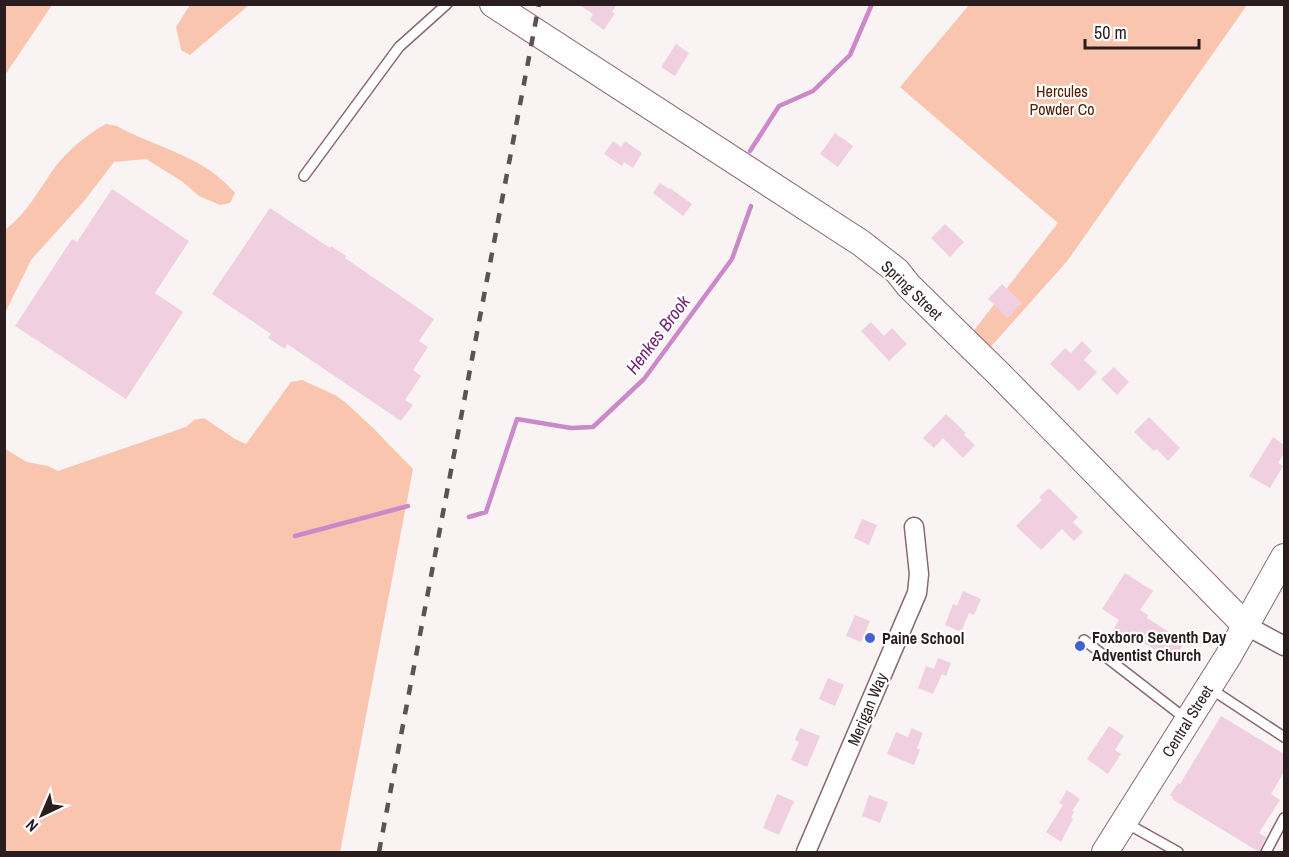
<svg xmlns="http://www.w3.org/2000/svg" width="1289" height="857" font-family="'Archivo Narrow',sans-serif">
	<rect width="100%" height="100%" fill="#faf3f4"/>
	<path fill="#fac5ae" d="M5 4 52 5 5 75 4 5Z
		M190 5V4L249 5 190 55 181 50 176 27Z
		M969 5H1247L1068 260 987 351 971 334 1058 223 900 87Z
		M106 124 117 126C158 149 203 155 235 193L230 203 220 205 199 196 183 182 146 159 114 162 85 200 31 260 5 313V230C27 213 39 190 55 167 69 149 86 135 106 124Z
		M302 380 335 395 345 402 372 427 413 469 340 852H5V449L27 462 48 466 58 471 186 427 194 420 204 418 235 439 246 444 291 382Z"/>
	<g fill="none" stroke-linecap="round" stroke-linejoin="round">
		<path stroke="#cb89ca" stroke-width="4.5" d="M750 151 779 106 813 91 850 55 872 4
			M469 517 486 512 517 419 571 428 593 427 644 379 732 259 751 206
			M295 536 408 506"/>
	</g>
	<path fill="#f0d0e0" d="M578 4H617L612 12 615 13 604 30 590 20 593 14Z
		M676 44 689 53 675 76 661 67Z
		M835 133 853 146 838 167 820 154Z
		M613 141 621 147 625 141 642 153 633 168 624 162 622 166 604 154Z
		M660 183 669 189 670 188 692 204 683 216 653 193Z
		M112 189 189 241 155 293 183 312 126 399 15 326 72 239 77 242Z
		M270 208 330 248 331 246 346 256 345 258 434 319 419 341 428 347 413 370 421 376 405 400 413 405 401 421 287 344 285 349 268 338 271 334 212 294Z
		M945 224 964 242 950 257 931 238Z
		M1002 284 1022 303 1008 318 988 299Z
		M871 322 884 336 892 328 907 344 889 361 861 331Z
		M1082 341 1092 351 1084 360 1097 372 1079 391 1050 364 1065 348 1071 353Z
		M1114 367 1129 382 1117 395 1101 379Z
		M946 414 966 433 964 435 975 445 963 458 943 438 934 448 923 438Z
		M1149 417 1180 448 1168 461 1157 449 1154 451 1134 432Z
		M1273 437 1284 445V453L1278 463 1283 466 1270 488 1249 476Z
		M1049 488 1078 517 1073 522 1083 532 1074 541 1062 529 1041 550 1016 526 1042 500 1039 497Z
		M862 519 877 525 869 545 854 538Z
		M1125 573 1153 591 1140 610 1148 615 1147 618 1185 642 1173 661 1136 638 1133 643 1113 630 1119 620 1102 609Z
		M963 591 981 599 974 615 969 613 961 632 945 625 953 604 957 606Z
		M855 615 870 621 861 642 846 636Z
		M938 658 951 663 946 676 942 674 933 694 918 688 926 666 934 669Z
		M828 678 844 685 835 706 819 699Z
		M1221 716 1284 754V772L1271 794 1280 800 1259 833 1266 837 1259 852 1172 799 1173 797 1170 795 1178 783 1180 784Z
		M1109 726 1124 736 1115 750 1121 754 1108 774 1087 759Z
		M800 728 820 736 807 767 791 760 799 742 795 740Z
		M911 728 923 733 917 748 920 750 914 765 887 754 896 732 908 737Z
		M1067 790 1080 799 1072 811 1074 812 1071 818 1073 819 1061 842 1046 832 1063 805 1059 803Z
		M777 794 794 801 779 835 763 828Z
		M869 795 888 802 880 823 862 816Z"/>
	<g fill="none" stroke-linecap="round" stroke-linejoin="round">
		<defs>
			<path id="lane" d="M304 176 399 47 447 4
				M1084 640 1186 719
				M1211 689 1284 737
				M1126 823 1178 852
				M1266 852 1284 818"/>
			<path id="street" d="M1245 625 1284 646
				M806 852 917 593 919 574 914 527"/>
			<path id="secondary" d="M493 4 861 243 897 271 909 286 999 374 1245 625
				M1105 852 1229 655 1284 557"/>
		</defs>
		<use href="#lane" stroke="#89696f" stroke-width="12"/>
		<use href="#street" stroke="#89696f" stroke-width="21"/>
		<use href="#secondary" stroke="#89696f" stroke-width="28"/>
		<use href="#lane" stroke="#fff" stroke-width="9"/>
		<use href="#street" stroke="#fff" stroke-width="18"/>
		<use href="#secondary" stroke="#fff" stroke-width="26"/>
		<path stroke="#5c5153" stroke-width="4.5" stroke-dasharray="10 10" stroke-linecap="butt" d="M379 852 539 4"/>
	</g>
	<g fill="#4460d3" stroke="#fff" stroke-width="2">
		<circle cx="870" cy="638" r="6"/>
		<circle cx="1080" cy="646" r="6"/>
	</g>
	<g text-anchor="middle" stroke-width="4.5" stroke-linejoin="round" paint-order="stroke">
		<g font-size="16" fill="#562002" stroke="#fff">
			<text x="1062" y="97">Hercules<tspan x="1062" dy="18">Powder Co</tspan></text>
		</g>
		<g font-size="16" fill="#2a1d1f" stroke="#fff">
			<text transform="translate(912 290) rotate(44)" y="6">Spring Street</text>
			<text transform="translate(867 709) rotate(-67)" y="6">Merigan Way</text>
			<text transform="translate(1187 721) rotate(-58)" y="6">Central Street</text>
		</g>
		<g font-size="16" font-weight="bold" fill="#2a1d1f" stroke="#fff" text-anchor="start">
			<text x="1092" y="643">Foxboro Seventh Day<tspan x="1092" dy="18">Adventist Church</tspan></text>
			<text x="882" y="644">Paine School</text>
		</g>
		<g font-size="18" font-style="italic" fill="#732474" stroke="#fff">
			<text transform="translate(658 335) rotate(-53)" y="6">Henkes Brook</text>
		</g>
	</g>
	<rect width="1289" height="857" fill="none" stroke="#2a1d1f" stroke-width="12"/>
	<g transform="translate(42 815) rotate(224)" stroke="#ffffff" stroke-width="4.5" paint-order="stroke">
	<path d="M0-4.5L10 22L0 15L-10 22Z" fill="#2a1d1f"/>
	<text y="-9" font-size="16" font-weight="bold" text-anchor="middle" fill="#2a1d1f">N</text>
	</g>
	<path d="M1085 39v9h114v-9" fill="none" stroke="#2a1d1f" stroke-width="3"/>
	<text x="1094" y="39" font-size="18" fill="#2a1d1f" stroke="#ffffff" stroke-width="4.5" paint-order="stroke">50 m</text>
</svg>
